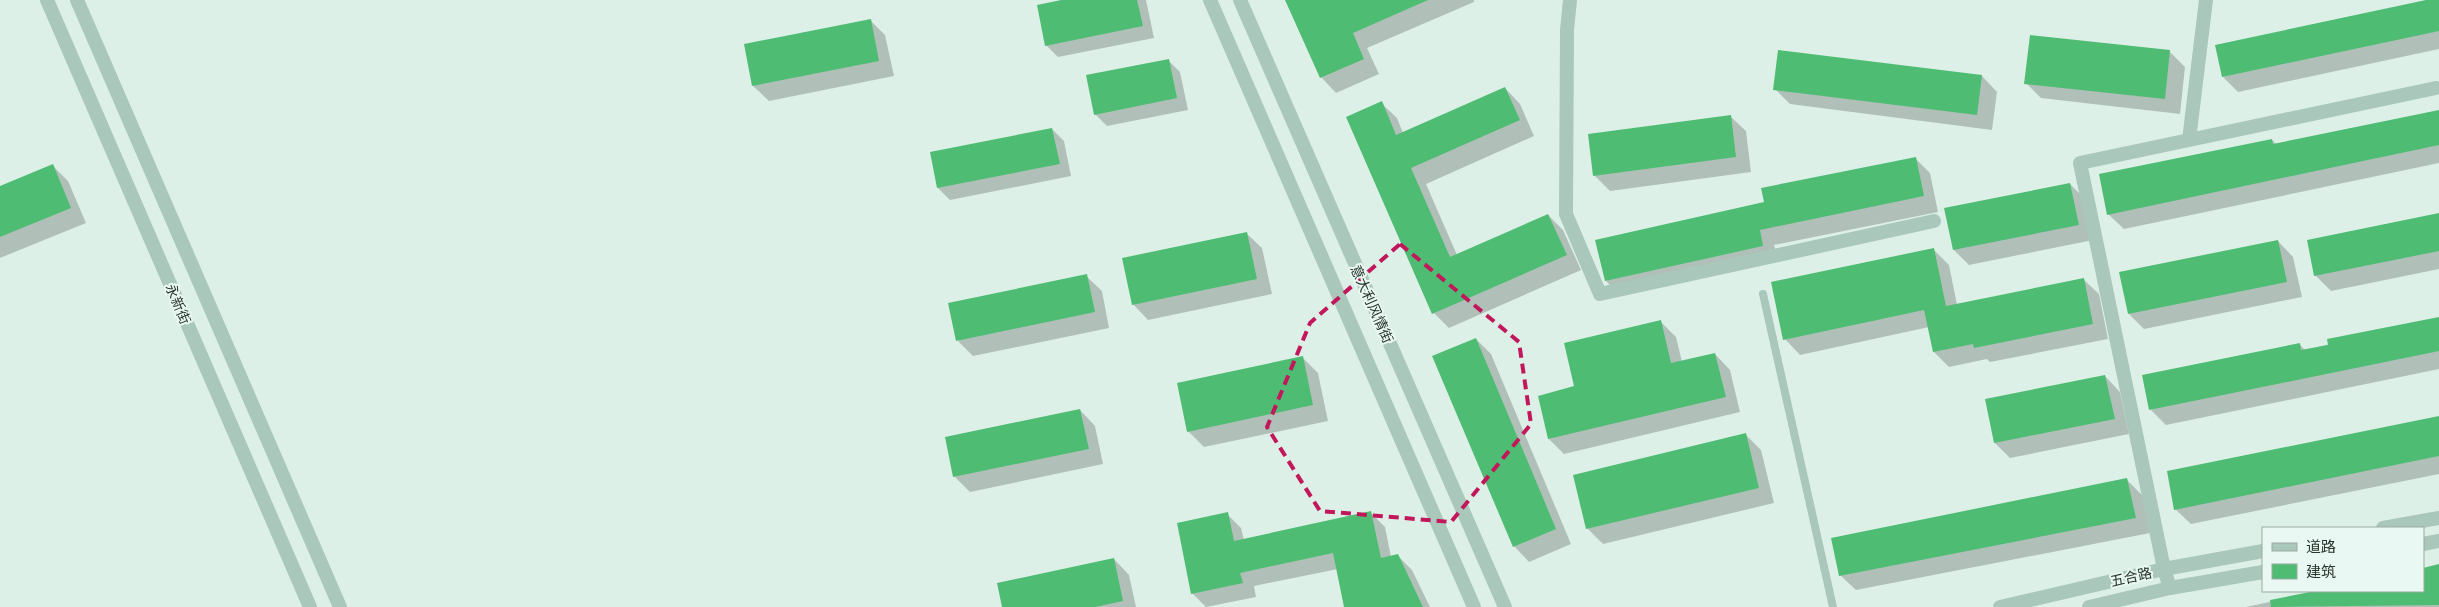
<svg xmlns="http://www.w3.org/2000/svg" width="2439" height="607" font-family="'IBM Plex Sans','Noto Sans SC',sans-serif">
	<rect width="100%" height="100%" fill="#ddf0e8"/>
	<path fill="#0003" d="M1067 0H1146L1154 38 1058 57 1046 45Z
		M1287 0H1474V2L1367 48 1379 74 1336 93 1321 77Z
		M2432 0H2439V49L2238 92 2223 77Z
		M870 20 885 35 894 76 769 101 753 86Z
		M1779 51 1982 76 1997 92 1992 130 1790 104 1775 89Z
		M2170 52 2185 67 2180 114 2041 98 2026 83Z
		M1168 60 1180 72 1188 110 1107 126 1095 114Z
		M1505 88 1520 104 1534 136 1426 184 1457 255 1548 215 1563 230 1581 270 1449 328 1434 313 1381 103 1397 118 1403 133Z
		M2439 111V163L2124 229 2108 214 2272 140 2276 144Z
		M1730 116 1746 131 1751 172 1610 191 1594 175Z
		M1052 129 1064 141 1071 176 950 200 938 188 931 153Z
		M1915 158 1930 173 1938 212 1774 245 1778 261 1621 296 1606 281 1765 203Z
		M53 166 68 181 86 223 0 258V187Z
		M2070 184 2085 199 2093 240 1969 265 1954 250 1946 209Z
		M2439 214V269L2331 291 2315 275Z
		M1246 233 1262 248 1272 294 1148 320 1133 304Z
		M2278 241 2293 257 2302 297 2144 329 2129 314Z
		M1934 250 1949 265 1957 305 2083 279 2099 294 2108 339 1990 362 1987 359 1949 367 1934 352 1929 327 1800 355 1785 339Z
		M1086 276 1102 291 1109 328 973 356 958 341Z
		M2439 318V369L2166 425 2151 410 2299 344 2305 350Z
		M1661 322 1676 337 1682 362 1715 354 1730 370 1740 412 1564 454 1549 439Z
		M1476 339 1491 354 1571 544 1529 562 1514 546Z
		M1303 358 1318 373 1328 421 1204 447 1188 431Z
		M2105 376 2120 392 2129 434 2010 458 1995 443Z
		M1080 410 1095 426 1103 464 970 492 955 477 947 438Z
		M2439 417V474L2191 524 2175 509Z
		M1746 435 1761 450 1774 503 1603 544 1588 529 1575 476Z
		M2127 480 2142 495 2150 533 1856 590 1840 575Z
		M1371 513 1385 527 1391 557 1398 556 1412 570 1430 607H1345L1338 569 1254 586 1256 597 1206 607 1192 593 1227 514 1241 528 1244 540Z
		M1114 559 1129 575 1136 607H1003Z
		M2439 565V607H2246L2321 591H2423V569Z"/>
	<path fill="#4fbc73" d="M1061 0H1137L1143 26 1045 46 1037 5Z
		M1285 0H1428L1353 33 1364 59 1320 78Z
		M2426 0H2439V31L2222 77 2215 45Z
		M871 19 879 61 752 86 744 44Z
		M2030 35 2170 50 2165 99 2024 84Z
		M1778 50 1982 75 1977 115 1773 90Z
		M1169 59 1177 98 1094 115 1086 75Z
		M1505 87 1520 120 1411 168 1450 257 1548 214 1567 255 1432 314 1346 117 1382 101 1396 135Z
		M2439 110V145L2107 215 2099 174 2272 139 2273 144Z
		M1731 115 1736 157 1593 176 1588 134Z
		M1052 128 1060 164 937 188 930 152Z
		M1916 157 1924 196 1760 230 1763 246 1605 281 1595 240 1764 202 1761 188Z
		M53 164 71 208 0 237V186Z
		M2070 183 2079 225 1953 250 1944 208Z
		M2439 213V251L2314 276 2307 240Z
		M1247 232 1257 279 1132 305 1122 258Z
		M2278 240 2287 282 2128 314 2119 272Z
		M1934 248 1946 306 2084 278 2093 324 1974 348 1973 344 1933 352 1924 310 1783 340 1771 282Z
		M1087 274 1095 312 956 341 948 303Z
		M2439 317V351L2149 410 2142 375 2300 343 2301 350 2328 345 2327 339Z
		M1661 320 1671 363 1715 353 1726 397 1548 439 1538 396 1574 386 1564 343Z
		M1476 338 1556 529 1513 547 1432 356Z
		M1303 356 1313 405 1187 432 1177 383Z
		M2105 375 2115 419 1994 443 1985 399Z
		M1080 409 1089 449 953 477 945 437Z
		M2439 416V456L2174 510 2167 471Z
		M1746 433 1759 488 1586 529 1573 475Z
		M2127 478 2136 518 1839 576 1831 538Z
		M1371 511 1381 558 1398 554 1423 607H1344L1333 553 1240 573 1243 583 1191 594 1177 523 1228 512 1234 541Z
		M1114 558 1123 601 1095 607H1002L997 583Z
		M2439 564V605L2271 607 2270 600 2315 591H2423V568Z"/>
	<g fill="none" stroke-linecap="round" stroke-linejoin="round">
		<path stroke="#a9c7ba" stroke-width="8" d="M1763 294 1833 607"/>
		<path stroke="#a9c7ba" stroke-width="14" d="M1570 0 1567 30 1566 214 1600 294 1934 221
			M2189 140 2206 0
			M2170 588 2164 569 2080 163 2436 88"/>
		<path stroke="#a9c7ba" stroke-width="14" d="M47 0 310 607
			M77 0 340 607
			M1210 0 1474 607
			M1240 0 1505 607
			M2383 528 2439 518
			M2423 544 2439 541
			M2000 607 2164 569 2263 551
			M2089 607 2170 588 2263 572"/>
	</g>
	<path fill="none" stroke="#c2185b" stroke-width="4" stroke-dasharray="10 6" stroke-linejoin="round" d="M1400 244 1519 342 1531 424 1451 522 1320 511 1267 427 1310 323Z"/>
	<g text-anchor="middle" stroke-width="4" stroke-linejoin="round" paint-order="stroke">
		<g font-size="14" fill="#29352e" stroke="#e9f8f2">
			<text transform="translate(178 304) rotate(67)" y="5">永新街</text>
			<text transform="translate(1372 304) rotate(66)" y="5">意大利风情街</text>
			<text transform="translate(2131 577) rotate(-13)" y="5">五合路</text>
		</g>
	</g>
	<rect x="2262" y="527" width="162" height="65" fill="#e9f8f2" stroke="#9caaa4"/>
	<rect x="2272" y="543" width="25" height="8" fill="#a9c7ba" stroke="#9caaa4"/>
	<text x="2306" y="552" font-size="15" fill="#29352e">道路</text>
	<rect x="2272" y="564" width="25" height="15" fill="#4fbc73" stroke="#9caaa4"/>
	<text x="2306" y="577" font-size="15" fill="#29352e">建筑</text>
</svg>
